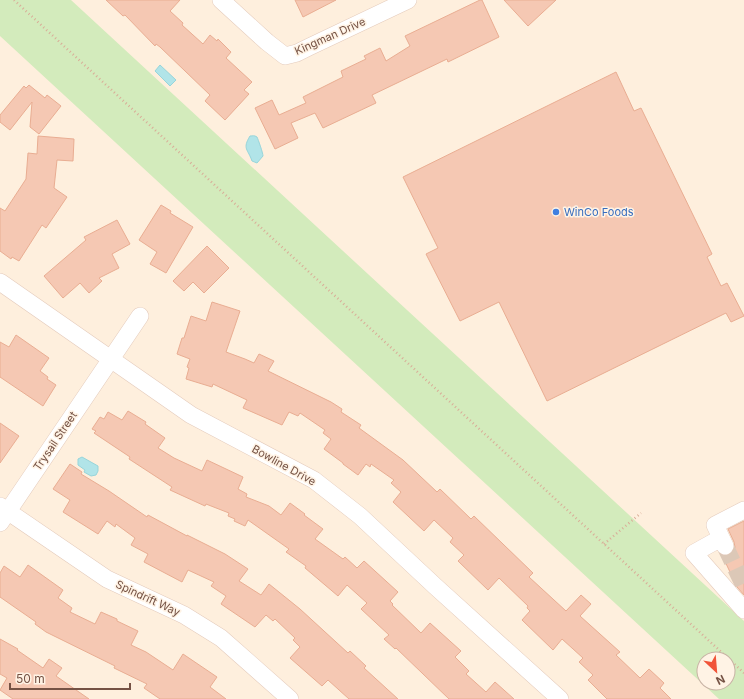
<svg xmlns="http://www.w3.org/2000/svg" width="744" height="699" font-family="Inter,sans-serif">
	<rect width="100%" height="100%" fill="#feefdd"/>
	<path fill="#d3ebbc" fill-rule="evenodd" d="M0 0H71L744 621V699H719L0 36ZM704 659H728V683H704Z"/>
	<path fill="#b1e4e8" stroke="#97d5da" d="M160 65 176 80 170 86 155 71Z
		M250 136C253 136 254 135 257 137 258 139 263 153 263 156L257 163 252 161C248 149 242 149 250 136Z
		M82 457 98 466V471L96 475 91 476 84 472 85 470 78 465V459Z"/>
	<path fill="#f5c8b3" stroke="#e9ad92" d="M106 0H180L170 11 183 23 182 25 203 44 210 35 217 41 218 39 231 52 226 58 252 82 244 90 249 94 225 120 205 101 210 95 160 47 156 44 155 46 125 15 123 16Z
		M295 0H336L303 17Z
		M480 0H482L499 37 448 62 447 59 372 95 376 103 323 128 315 113 291 123 298 138 275 149 255 108 272 100 279 115 306 103 303 97 343 77 341 71 366 59 364 56 380 48 386 61 410 46 405 36Z
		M504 0H556L528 26Z
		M616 72 634 111 641 108 712 254 707 257 721 286 727 283 744 316 731 322 726 313 547 401 499 302 460 321 426 254 438 248 403 177Z
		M29 85 45 98 47 95 61 106 39 134 30 127 32 102 10 130 0 122V115L24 86 26 88Z
		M38 136 74 139 73 161 57 160 54 188 67 197 46 228 42 225 19 261 12 257 11 259 0 251V208L5 211 26 179 28 153 37 154Z
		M161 205 171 211 170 213 193 227 166 273 150 264 157 252 139 240Z
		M117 220 130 244 112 254 119 268 99 278 102 281 89 293 80 283 63 298 44 276 86 240 84 237Z
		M207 246 229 268 204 293 193 282 184 291 173 281Z
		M212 302 240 311 226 352 245 359 254 363 259 354 274 361 268 371 331 402 342 409 341 412 361 425 359 428 403 460 437 492 440 489 471 519 474 516 533 573 529 577 566 611 581 595 591 604 580 616 620 652 616 655 640 678 649 669 664 683 660 688 671 699H607L588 680 593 675 579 662 583 658 562 639 553 650 522 620 530 611 527 608 528 606 499 578 488 590 458 561 464 555 450 542 453 538 434 520 424 531 393 502 401 492 391 483 394 480 371 464 370 467 366 464 358 475 343 464V463L324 449 331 439 323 433 325 430 300 413 298 416 289 412 282 425 243 408 247 400 213 384 212 387 186 379 189 368 187 367 190 359 177 354 182 338H184L191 316 206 321Z
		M16 335 49 358 40 371 48 377 47 379 56 385 43 406 0 377V342L9 347Z
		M128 411 146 422 145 424 165 438 158 448 174 458 202 471 207 460 243 477 238 489 247 494 246 497 269 506 281 515 290 503 305 514 304 515 323 529 315 539 343 559 345 557 357 568 364 561 398 592 390 601 393 604 392 605 421 633 430 623 461 651 455 657 469 671 466 674 486 692 495 682 514 699H449L396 648 395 649 384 639 389 635 361 609 367 603 347 585 338 596 305 568 306 566 286 552 289 549 248 520 245 526 234 521 235 519 228 516 229 513 206 504 205 506 170 490 172 487 129 459 130 457 94 433 96 431 92 429 100 417 104 419 108 412 122 420Z
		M0 423 19 436 0 463Z
		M70 464 82 472 81 474 109 491 147 517 148 515 187 536V535L225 554 248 569 239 581 261 595 269 584 300 609 348 653 350 651 366 666 364 668 398 699H349L328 680 322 686 290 658 300 647 293 640 295 638 275 619 273 621 266 615 255 627 221 604 226 596 211 586 214 582 188 570 182 582 144 562 148 554 131 545 135 538 116 524 115 527 107 521 98 534 63 512 70 500 53 489Z
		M744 521V595L737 587 722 555H730L733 552 735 547 734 542 728 529Z
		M28 565 63 590 58 598 72 608 70 612 95 624 101 612 117 619V621L138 631 131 645 146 652 173 670 183 654 217 677 210 687 226 699H160L144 688 147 684 114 668 115 666 46 632 35 624 36 622 0 597V573L4 566 20 577Z
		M0 639 18 649 17 650 43 668 49 659 62 668 56 676 89 699H13L0 690 7 678 0 674Z"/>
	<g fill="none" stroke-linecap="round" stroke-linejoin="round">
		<path stroke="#dcc8b7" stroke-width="17" stroke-dasharray="17 8" stroke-linecap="butt" d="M725 546 744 586"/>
		<defs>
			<path id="minor" d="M221 0 267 42 285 56 297 53 309 47 408 0
				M0 282 191 415 314 480 360 516 436 587 560 699
				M0 506 107 579 184 615 221 638 290 699
				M0 523 140 316
				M721 538 694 553 744 610
				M725 546 715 525 744 510"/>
		</defs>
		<use href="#minor" stroke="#e4cbbc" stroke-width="18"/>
		<path stroke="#d9ac97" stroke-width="2.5" stroke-dasharray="1 3" stroke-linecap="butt" d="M14 0 744 673
			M604 544 641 513"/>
		<use href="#minor" stroke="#fff" stroke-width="17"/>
	</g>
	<circle fill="#3f7fe0" stroke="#fff3e5" stroke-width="1.5" cx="556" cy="212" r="4"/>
	<g text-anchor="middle" stroke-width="3" stroke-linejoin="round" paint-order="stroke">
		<g font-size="11" fill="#755244" stroke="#fff3e5">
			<text transform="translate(330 36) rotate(-24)" y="4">Kingman Drive</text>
			<text transform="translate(55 441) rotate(-56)" y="4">Trysail Street</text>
			<text transform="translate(284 465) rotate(29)" y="4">Bowline Drive</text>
			<text transform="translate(148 598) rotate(25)" y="4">Spindrift Way</text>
		</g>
		<g font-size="11" fill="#366cbe" stroke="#fff3e5" text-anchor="start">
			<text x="564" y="216">WinCo Foods</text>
		</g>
	</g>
	<g transform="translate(716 671) rotate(154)"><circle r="19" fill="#fff3e5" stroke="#c8b3a5"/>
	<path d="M0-3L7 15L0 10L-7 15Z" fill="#f15439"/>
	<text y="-6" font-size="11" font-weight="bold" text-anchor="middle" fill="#755244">N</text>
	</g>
	<path d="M10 683v6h120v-6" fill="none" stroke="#755244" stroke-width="2"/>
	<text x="16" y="683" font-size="12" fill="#755244" stroke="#fff3e5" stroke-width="3" paint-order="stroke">50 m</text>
</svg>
